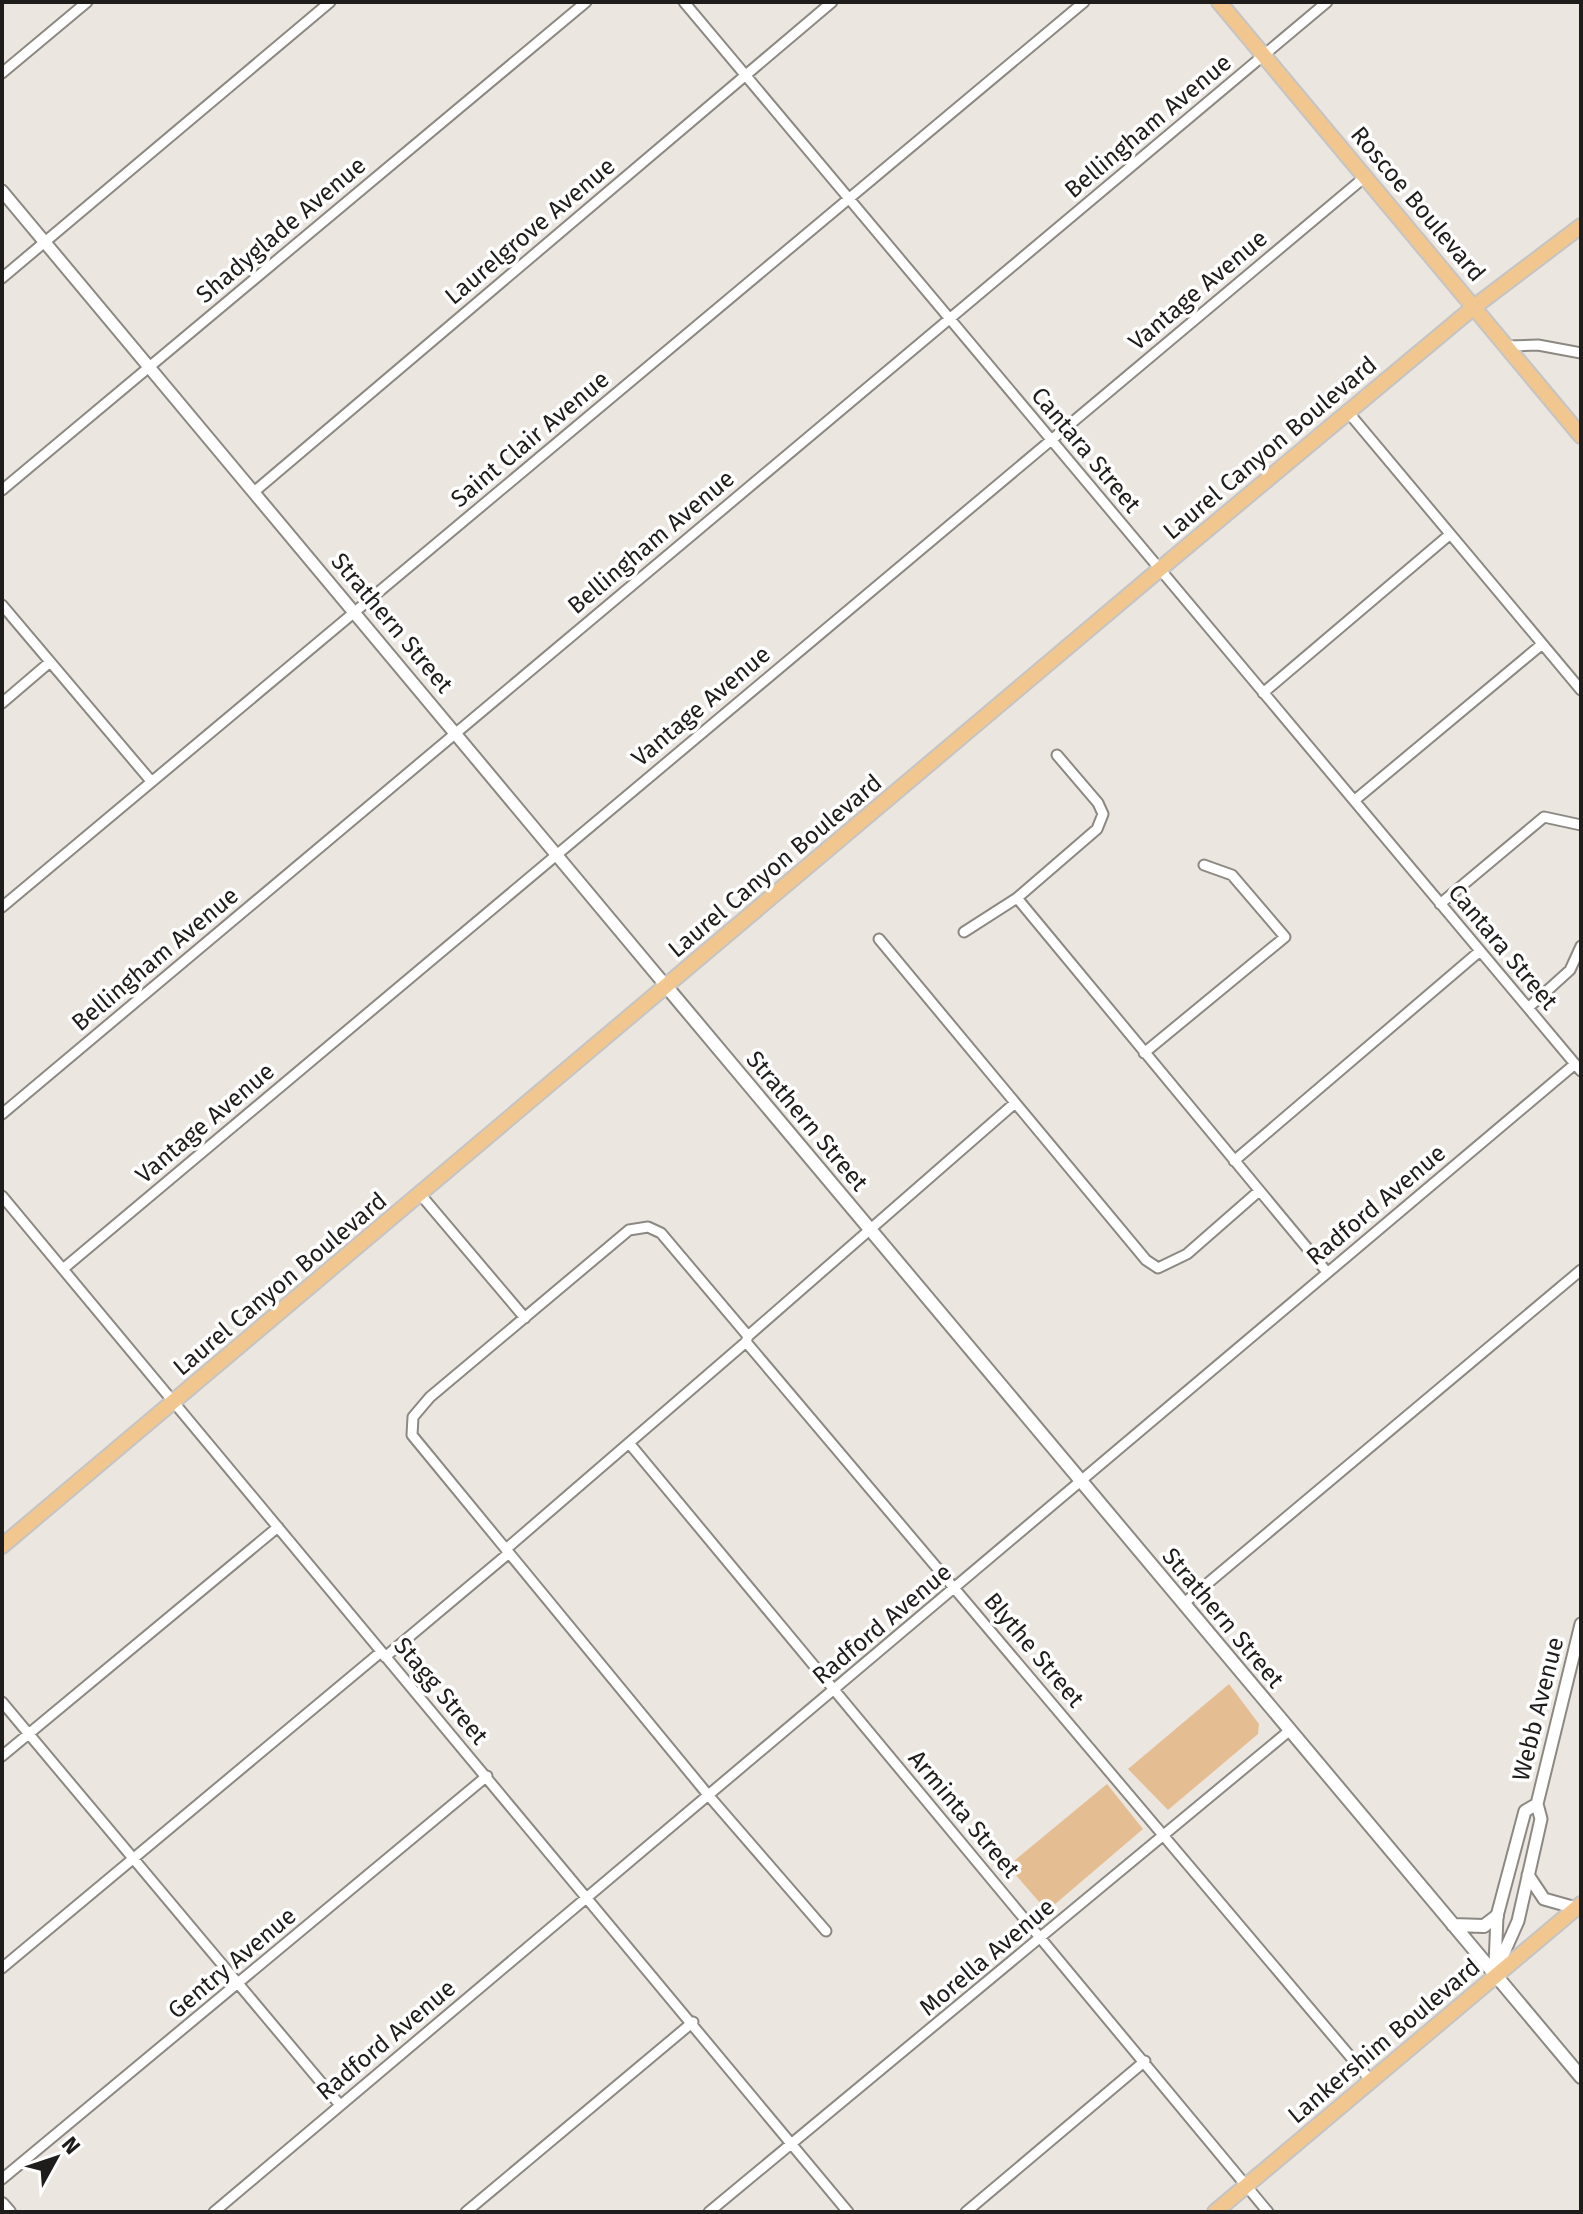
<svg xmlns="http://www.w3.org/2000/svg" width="1583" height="2214" font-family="'Fira Sans',sans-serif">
	<rect width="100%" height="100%" fill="#ebe6e0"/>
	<path fill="#e5bd92" d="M1229 1684 1259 1724 1258 1734 1168 1810 1128 1769Z
		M1107 1784 1143 1829 1047 1911 1008 1866Z"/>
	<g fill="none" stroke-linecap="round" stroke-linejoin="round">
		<defs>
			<path id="minor" d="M684 2 1581 1071
				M2 73 87 2
				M2 278 330 2
				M1507 346 1538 345 1581 353
				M1348 412 1581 690
				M2 490 586 2
				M255 491 832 2
				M2 605 151 781
				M1263 693 1448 536
				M2 703 50 662
				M1355 800 1541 645
				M1017 898 1327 1272
				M1440 904 1544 817 1581 825
				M2 907 1084 2
				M964 932 1017 898 1097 829 1103 814 1098 803 1057 755
				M879 939 1146 1260 1158 1268 1187 1254 1259 1191
				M1528 1008 1570 970 1581 946
				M1144 1053 1285 937 1232 875 1204 865
				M2 1114 1327 2
				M1234 1161 1480 951
				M420 1194 525 1318
				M2 1196 848 2212
				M63 1269 1366 176
				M748 1336 1015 1103
				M629 1443 1268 2212
				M506 1549 746 1342
				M1183 1604 1581 1270
				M385 1657 509 1553
				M2 1702 340 2105
				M2 1756 278 1527
				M826 1931 709 1796 412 1435 413 1417 430 1397 629 1230 648 1227 661 1233 748 1336 746 1342 1371 2081
				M2 1968 381 1652
				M2 2179 487 1776
				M214 2212 1575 1064
				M466 2212 693 2022
				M709 2212 1289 1731
				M966 2212 1145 2061"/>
			<path id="tertiary" d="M2 191 666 986
				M1528 1875 1544 1899 1576 1908
				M1495 1965 1497 1916 1525 1811 1537 1804
				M1494 1975 1518 1921 1541 1819 1537 1804 1581 1624"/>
			<path id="secondary" d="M666 986 1581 2077
				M1453 1925 1484 1926 1497 1916
				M2 2204 9 2212"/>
			<path id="primary" d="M1219 2 1581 436
				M2 1546 1160 569 1474 307 1581 226
				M1215 2212 1581 1904"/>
		</defs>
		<use href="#minor" stroke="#8c8882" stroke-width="13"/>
		<use href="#tertiary" stroke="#8c8882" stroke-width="15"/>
		<use href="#secondary" stroke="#8c8882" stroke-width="16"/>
		<use href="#primary" stroke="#c5c4c4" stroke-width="18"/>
		<use href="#minor" stroke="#fff" stroke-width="9"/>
		<use href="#tertiary" stroke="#fff" stroke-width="11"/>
		<use href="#secondary" stroke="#fff" stroke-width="12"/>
		<use href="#primary" stroke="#f2c78f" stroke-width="14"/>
	</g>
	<g text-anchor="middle" stroke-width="7" stroke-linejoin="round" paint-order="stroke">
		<g font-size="24" fill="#1f1d1b" stroke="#fff">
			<text transform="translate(1148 126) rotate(-40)" y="8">Bellingham Avenue</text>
			<text transform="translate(1418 204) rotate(50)" y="8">Roscoe Boulevard</text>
			<text transform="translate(281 230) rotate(-40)" y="8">Shadyglade Avenue</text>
			<text transform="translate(530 231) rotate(-40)" y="8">Laurelgrove Avenue</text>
			<text transform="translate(1198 290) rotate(-40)" y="8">Vantage Avenue</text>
			<text transform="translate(530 439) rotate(-40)" y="8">Saint Clair Avenue</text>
			<text transform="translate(1270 448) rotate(-40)" y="8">Laurel Canyon Boulevard</text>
			<text transform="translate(1086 450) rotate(50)" y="8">Cantara Street</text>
			<text transform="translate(651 542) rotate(-40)" y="8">Bellingham Avenue</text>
			<text transform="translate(392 623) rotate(50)" y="8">Strathern Street</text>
			<text transform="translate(701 706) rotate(-40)" y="8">Vantage Avenue</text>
			<text transform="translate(775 866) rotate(-40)" y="8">Laurel Canyon Boulevard</text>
			<text transform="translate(1503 947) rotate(50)" y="8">Cantara Street</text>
			<text transform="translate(155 959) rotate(-40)" y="8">Bellingham Avenue</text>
			<text transform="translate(807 1121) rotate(50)" y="8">Strathern Street</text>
			<text transform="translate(205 1123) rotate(-40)" y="8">Vantage Avenue</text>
			<text transform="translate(1376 1205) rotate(-40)" y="8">Radford Avenue</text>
			<text transform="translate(280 1284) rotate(-40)" y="8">Laurel Canyon Boulevard</text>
			<text transform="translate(1223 1618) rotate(50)" y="8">Strathern Street</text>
			<text transform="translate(882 1624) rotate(-40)" y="8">Radford Avenue</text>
			<text transform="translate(1034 1650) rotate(50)" y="8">Blythe Street</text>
			<text transform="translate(441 1691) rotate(50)" y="8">Stagg Street</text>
			<text transform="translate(1538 1709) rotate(-76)" y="8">Webb Avenue</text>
			<text transform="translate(964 1814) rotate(50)" y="8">Arminta Street</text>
			<text transform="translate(987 1957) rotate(-40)" y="8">Morella Avenue</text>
			<text transform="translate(232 1963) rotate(-40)" y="8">Gentry Avenue</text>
			<text transform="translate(386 2040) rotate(-40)" y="8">Radford Avenue</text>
			<text transform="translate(1384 2041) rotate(-40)" y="8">Lankershim Boulevard</text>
		</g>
	</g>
	<rect width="1583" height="2214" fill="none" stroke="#1f1d1b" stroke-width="8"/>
	<g transform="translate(56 2158) rotate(50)" stroke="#ffffff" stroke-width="6" paint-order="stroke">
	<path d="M0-6L14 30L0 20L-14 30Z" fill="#1f1d1b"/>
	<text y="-12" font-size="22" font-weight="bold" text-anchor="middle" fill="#1f1d1b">N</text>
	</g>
</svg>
